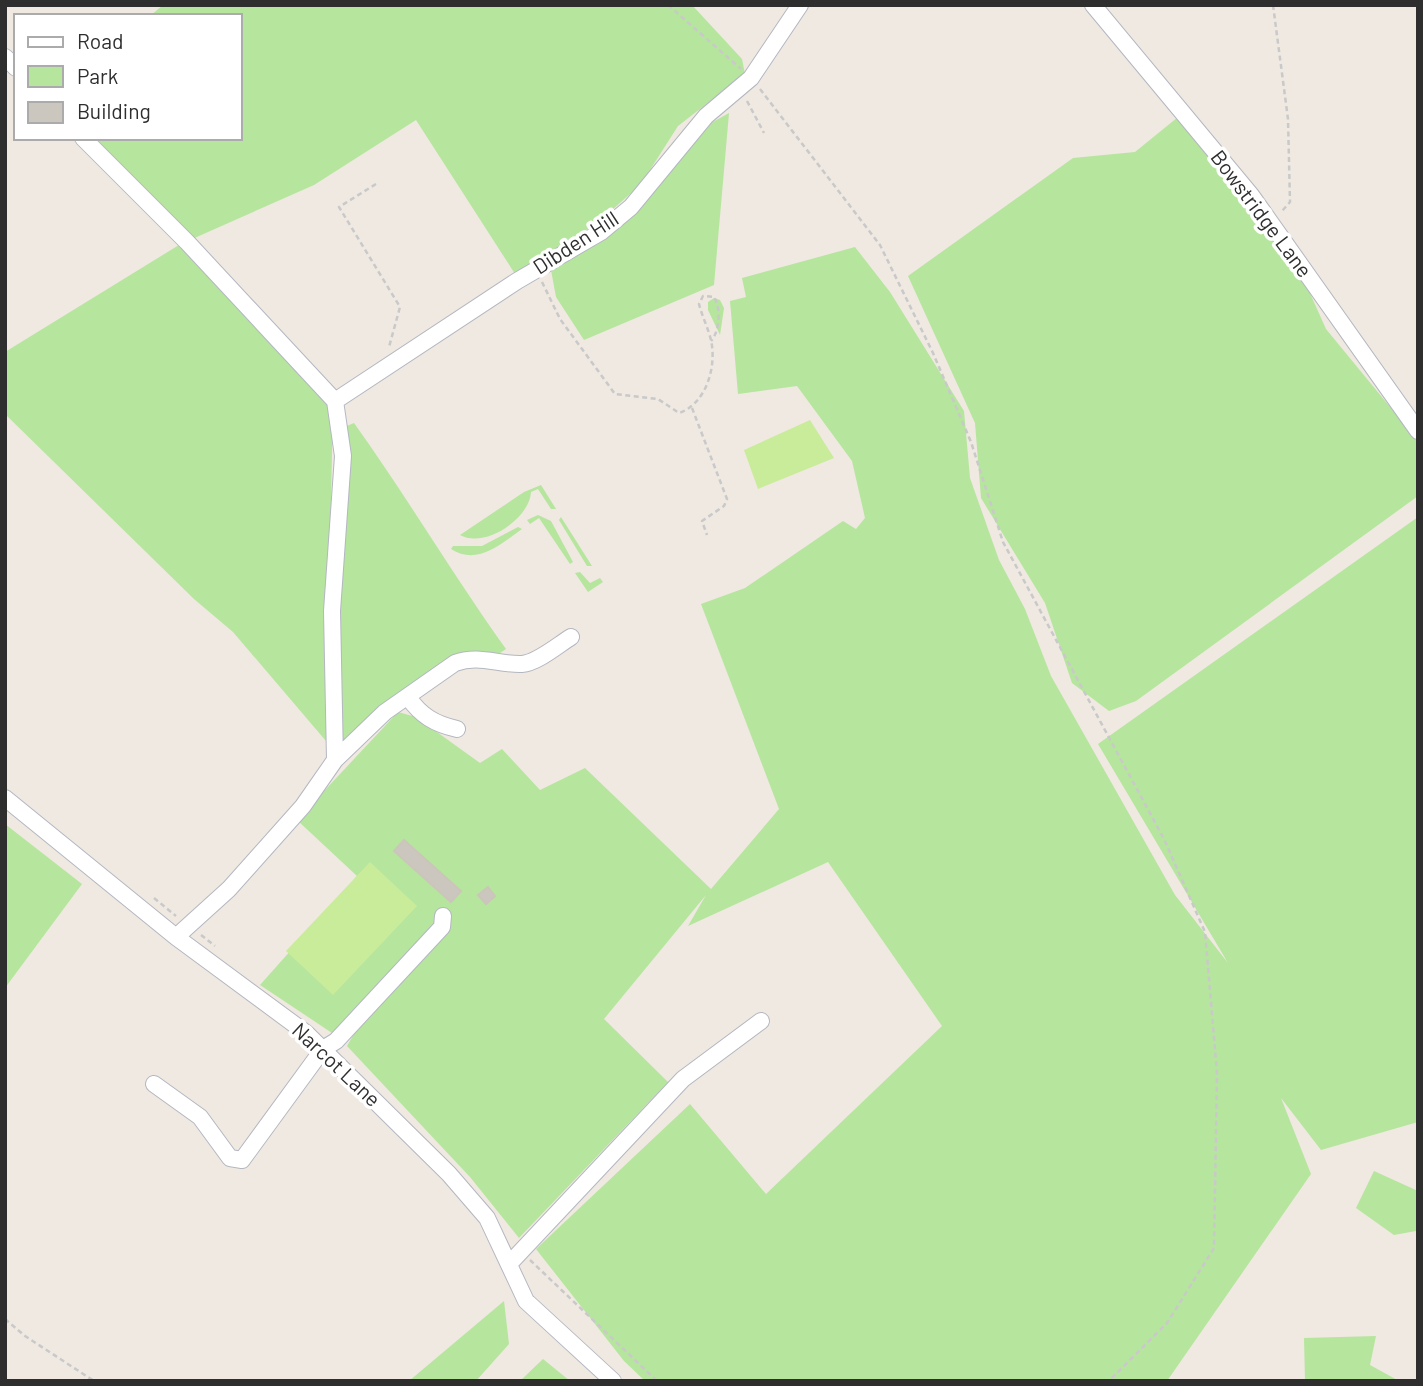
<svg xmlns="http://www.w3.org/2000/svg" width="1423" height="1386" font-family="Barlow,sans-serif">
	<rect width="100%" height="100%" fill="#efe9e1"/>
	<path fill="#b6e59e" d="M163 5H692L742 59 745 74 678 126 641 184 601 220 517 277 416 120 314 185 190 240 94 138H240V16H150Z
		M729 113 714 285 584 340 556 297 551 270 610 230 702 128Z
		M1183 113 1292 253 1326 329 1418 441V496L1136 701 1109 711 1072 683 1045 603 981 498 975 423 908 276 1073 158 1135 152Z
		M179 245 333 404 326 741 233 632 194 599 5 414V352Z
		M855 247 890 292 964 411 970 478 999 560 1025 609 1051 676 1175 895 1228 963 1098 744 1418 517V1122L1321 1150 1281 1098 1311 1174 1167 1381H645L624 1361 536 1249 690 1104 766 1194 942 1026 828 862 688 926 706 895 604 1019 668 1082 519 1238 470 1177 347 1046 355 1032 332 1033 260 985 357 876 297 820 398 712 416 717 480 763 502 749 540 790 585 768 711 889 779 809 701 604 745 588 843 521 856 529 865 518 852 461 797 386 738 394 730 301 746 297 742 278Z
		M714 298 720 300 724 308 720 335 708 310V302Z
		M354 423C407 497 453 575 506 649L497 655 479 653 337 747 342 428Z
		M541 485 556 509H551L538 489 531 492C530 518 485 549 460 535L524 492Z
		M538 515 551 521 573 562 570 564 539 518 530 524 527 520Z
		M561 517 592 566H587L559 520Z
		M518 527 522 529C501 544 477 566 451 549L453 546H482Z
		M580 572 590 583 600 578 603 582 588 592 575 573Z
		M5 824 82 884 5 988Z
		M1374 1171 1418 1191V1234L1416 1231 1394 1235 1356 1208Z
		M504 1301 509 1344 476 1381H409Z
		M1376 1336 1370 1365 1399 1381H1305L1304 1338Z
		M543 1359 570 1381H520Z"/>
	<path fill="#c9ec9a" d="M810 420 834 458 758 489 744 450Z
		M370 862 417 906 333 995 286 951Z"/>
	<path fill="#cbc7bf" stroke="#cbc5ba" stroke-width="2" d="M404 840 461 891 451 902 394 851Z
		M488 887 495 896 486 904 478 895Z"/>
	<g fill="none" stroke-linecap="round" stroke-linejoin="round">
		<defs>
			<path id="minor" d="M1093 5 1251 195 1418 431
				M5 57 16 68
				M83 138 187 242 335 401 343 456 332 611 335 760 303 806 229 889 176 937
				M335 401 517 281 601 232 631 207 706 116 751 78 800 5
				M408 697C421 716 435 724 457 729
				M335 760 385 712 455 663C479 654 498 665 522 664 537 663 558 645 571 637
				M5 798 176 937 306 1033 449 1174 487 1218 526 1301 613 1381
				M154 1084 200 1117 230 1158 242 1160 323 1049 336 1041 442 927 443 916
				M509 1264 683 1079 761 1021"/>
		</defs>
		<use href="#minor" stroke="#b4b7c1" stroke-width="18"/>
		<path stroke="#c9c9c9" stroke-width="2.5" stroke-dasharray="5 3.5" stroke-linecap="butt" d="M668 5 741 69
			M1273 5 1288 119 1290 202 1282 211
			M760 89 880 245 933 353 971 442 1003 542 1164 839 1205 932 1217 1073 1214 1248 1167 1323 1109 1381
			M747 101 764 133
			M376 184 339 207 400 307 389 347
			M542 282 560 319 615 394 658 399 679 413C706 404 717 367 711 340 708 328 702 316 699 304L703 296 714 297C721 308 720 331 711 341
			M692 408 727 499 724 506 702 521 707 535
			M154 898 176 916
			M201 935 215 946
			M530 1260 657 1381
			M5 1319 25 1336 94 1381"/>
		<use href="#minor" stroke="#fff" stroke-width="16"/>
	</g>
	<g text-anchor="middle" stroke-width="7" stroke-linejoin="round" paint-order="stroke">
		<g font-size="21" fill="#2e2e2e" stroke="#fff">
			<text transform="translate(1261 214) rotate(53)" y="7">Bowstridge Lane</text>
			<text transform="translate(576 243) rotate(-33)" y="7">Dibden Hill</text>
			<text transform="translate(336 1065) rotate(43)" y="7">Narcot Lane</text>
		</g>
	</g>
	<rect width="1423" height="1386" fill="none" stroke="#2e2e2e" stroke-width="14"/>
	<rect x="14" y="14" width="228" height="126" fill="#ffffff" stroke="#ababab" stroke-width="2"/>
	<rect x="28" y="37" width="35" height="10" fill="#ffffff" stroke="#ababab" stroke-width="2"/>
	<text x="77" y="49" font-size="21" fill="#2e2e2e">Road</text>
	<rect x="28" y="66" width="35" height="21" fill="#b6e59e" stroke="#ababab" stroke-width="2"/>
	<text x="77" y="84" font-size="21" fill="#2e2e2e">Park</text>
	<rect x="28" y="102" width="35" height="21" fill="#cbc7bf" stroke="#ababab" stroke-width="2"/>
	<text x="77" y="119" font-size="21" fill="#2e2e2e">Building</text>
</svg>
